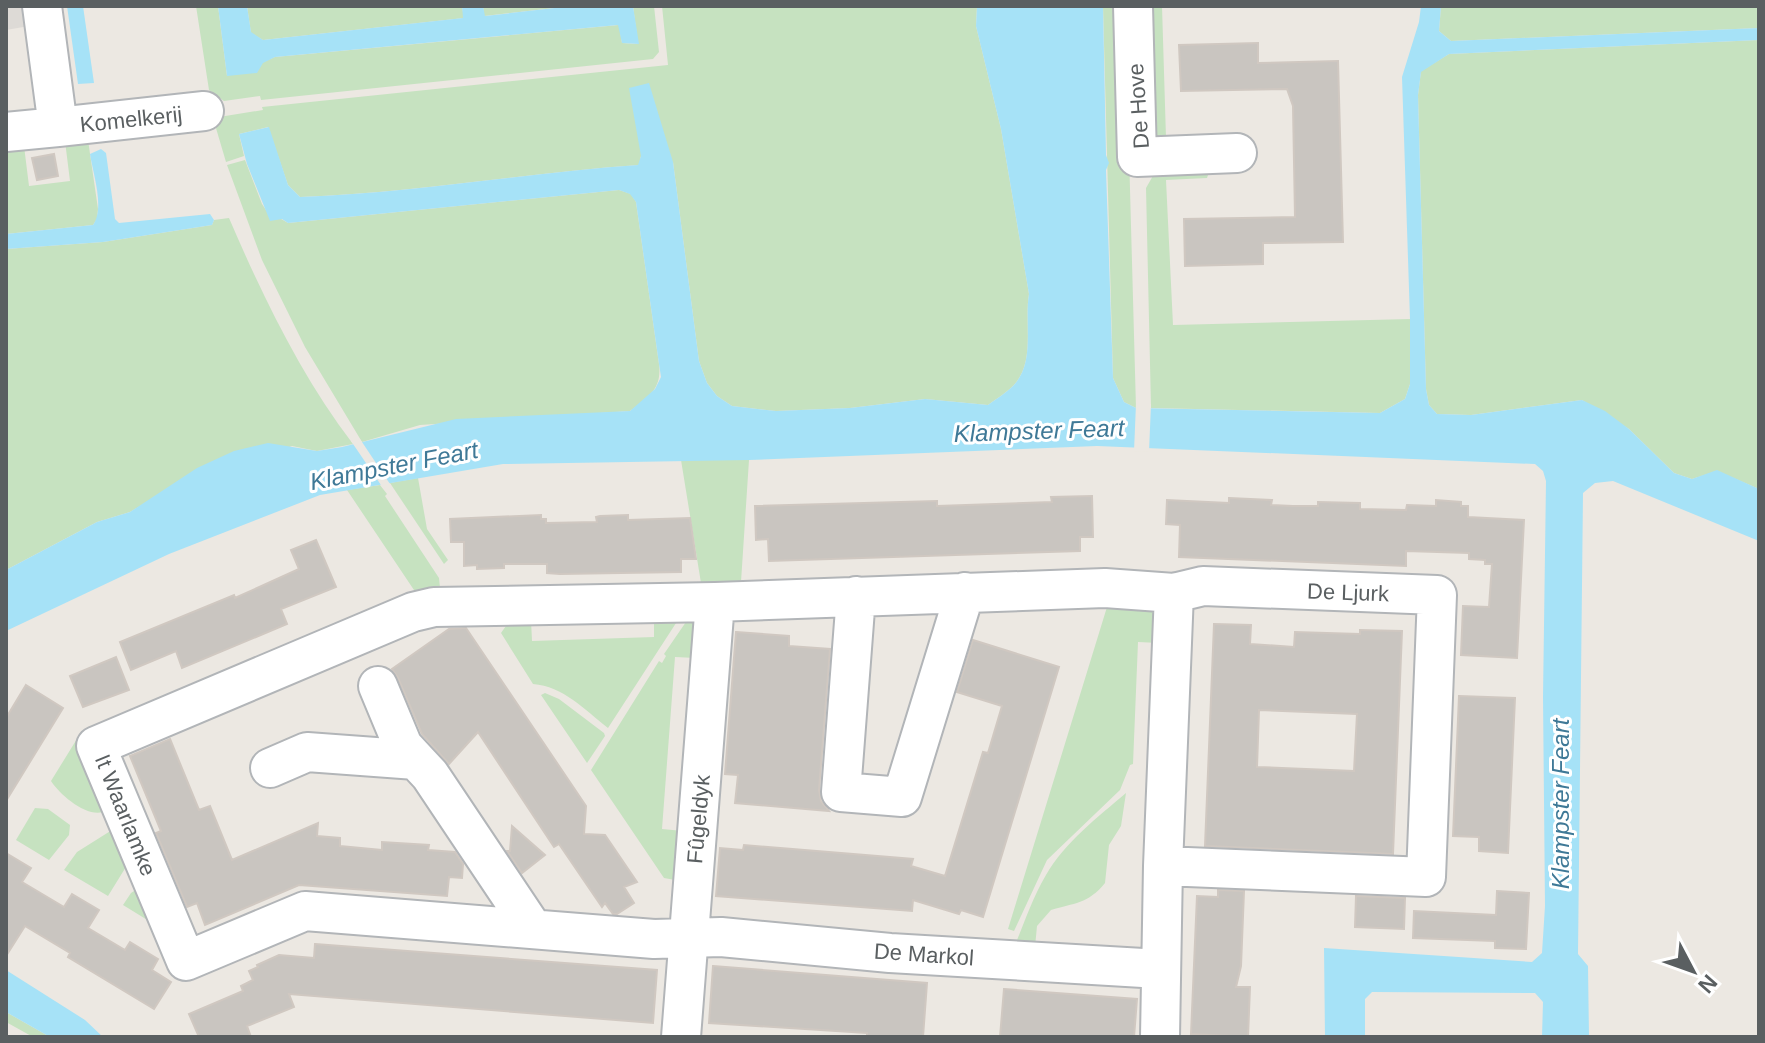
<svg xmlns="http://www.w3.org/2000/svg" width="1765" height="1043" font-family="Helvetica,sans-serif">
	<rect width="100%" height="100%" fill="#ece8e2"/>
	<path fill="#dddad6" d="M6 6H33L35 25 6 30Z"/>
	<path fill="#c6e2c0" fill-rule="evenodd" d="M196 6H218L227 76 275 57 619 25 622 43 638 44 633 6H654L659 52 653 59 261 100 260 96 224 101 209 90Z
		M247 6H462L464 18 263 40 251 33Z
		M483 6H572L484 16Z
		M662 6H977L976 26 1001 129 1029 294C1024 323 1036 363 1013 386 1006 393 996 399 988 405L925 399 850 408 776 411 732 406 717 396 707 383 699 361 673 162 641 156 639 165C525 173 413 193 300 197L288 185 268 127 239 134 244 156 226 162 213 118 263 110 262 107 668 65Z
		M1103 6H1125L1136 408 1124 402 1113 378Z
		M1142 6H1162L1166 138H1151Z
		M1441 6H1759V28L1451 41 1439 31Z
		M1759 40V489L1717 471 1692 479 1674 473 1629 429 1582 400 1471 415 1437 414 1429 405 1426 389 1418 95 1421 71 1449 54Z
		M87 133 98 209 97 219 93 225 6 234V142ZM65 141 70 181 29 186 24 146Z
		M245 160 262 204 266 210 288 223 619 190 631 194 636 202 659 364C662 389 649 397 630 411L420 425 362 442 305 347 262 260 227 165Z
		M1210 169 1207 178 1166 180 1173 325 1410 319V384L1405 399 1380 413 1151 408 1146 188 1154 174Z
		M229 218C263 297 301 376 353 444L317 451 292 446 157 496 130 512 97 522 6 570V249L103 242 212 225 214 220Z
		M681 460H749L741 582 701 583Z
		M418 478 427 529 448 560 444 564 390 483Z
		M380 485 387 494 385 496 439 578 440 588 416 593 347 490Z
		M1107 607 1155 610 1159 643 1138 642 1133 764 1130 765 1120 790 1047 860 1014 931 1008 929Z
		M654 616 678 620 608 728C585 710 563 686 533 684L501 633 508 623 531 620 532 641 654 637Z
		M688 619 695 625 696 658 675 657 662 829 683 831 675 880 664 878 591 770 659 661 662 663 666 656 664 654Z
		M545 693 559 699 604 733 605 736 587 763 541 695Z
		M80 734 108 800 103 812C86 817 60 795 51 781Z
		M1126 793 1121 826 1109 845 1105 883C1088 904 1074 903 1051 910L1037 926 1035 947 1015 945C1025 921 1033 897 1046 875 1065 842 1098 817 1126 793Z
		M35 808 48 809 70 825 69 835 49 860 16 840Z
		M112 830 129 862 108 896 64 870 77 852Z
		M137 889 162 929 123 905 131 893Z
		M6 1012 50 1037H33L6 1022Z"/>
	<path fill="#a6e2f7" d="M67 6H83L94 83 78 84Z
		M218 6H247L251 32 263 40 463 18 462 6H483L485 16 572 6H633L639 44 622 43 618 25 275 57 263 63 257 73 227 76Z
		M977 6H1103L1106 155 1109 163 1106 170 1113 378 1124 402 1136 408 1380 413 1405 399 1410 384V319L1402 77 1419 22 1421 6H1441L1439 31 1451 41 1759 28V40L1449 54 1421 72 1418 95 1426 389 1429 405 1437 414 1471 415 1582 400 1605 411 1629 429 1674 473 1692 479 1717 470 1759 489V541L1613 481 1595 483 1583 493 1578 954 1588 966 1589 1037H1542L1543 1002 1535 993 1372 992 1365 999V1037H1325L1324 948 1532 962 1542 953 1545 906 1543 697 1546 481 1543 471 1535 464 1097 446 749 460 503 464 320 495 169 554 6 631V570L97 522 130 512 197 468 234 451 268 443 317 451 342 447 456 419 630 411 655 389 661 377 659 364 636 202 630 194 619 190 288 223 282 219 270 221 247 164 239 134 269 127 288 185 300 197C413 193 525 173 638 165L641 156 629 88 649 83 673 162 699 361 707 383 717 396 732 406 776 411 850 408 925 399 988 405C996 399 1006 393 1013 386 1036 363 1024 323 1029 294L1001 129 976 26Z
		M101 149 106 153 115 219 119 223 210 214 214 220 212 225 103 242 6 249V234L93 225C105 208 93 174 90 154Z
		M6 970 85 1020 103 1037H50L6 1012Z"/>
	<path fill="#ece8e2" d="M1136 404H1151L1149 452 1134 451Z
		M360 439 392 487 383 488 351 441Z"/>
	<path fill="#c9c5c0" stroke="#d0c8c1" stroke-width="2" fill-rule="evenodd" d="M1258 43V63L1338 61 1343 242 1263 243V264L1185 266 1184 219 1295 217 1293 106 1287 89 1181 91 1179 45Z
		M54 154 58 176 37 180 32 158Z
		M1092 496 1093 537H1080V551L769 561 768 539 756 540 755 506 937 501V506L966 505 1052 502 1051 497Z
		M1229 498 1272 500 1271 505 1293 506H1318V502L1360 503V509L1406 510 1407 505 1436 506V500L1461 502V506H1468V517L1524 520 1517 658 1461 655 1463 606 1489 607 1492 564H1485V560L1469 559V553L1406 551V566L1179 557 1180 525 1166 524 1167 500 1229 503Z
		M541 515V519H546V523L597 522 596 517 600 516 628 515V520L690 518 696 559H681V572L560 574 547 573V564H504V568L477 569V565L464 566V542H451L450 519Z
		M316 540 336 587 281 609 287 624 182 668 176 651 131 670 120 642 234 595 235 598 299 569 291 550Z
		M1214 624 1251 625 1250 644 1294 647 1295 632 1360 634V630L1402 631 1393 854 1205 846ZM1259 710 1357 714 1354 771 1257 767Z
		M466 628 586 806 584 834 605 835 637 882 624 887 634 903 617 914H613L605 903 602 907 559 844 554 847 478 732 449 764 422 734 398 678 392 669 449 629Z
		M736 632 789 636V646L830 649 819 790 821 801 829 811 735 803 738 775 725 774Z
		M973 640 1059 667 983 917 961 910 959 914 913 900 912 911 716 896 720 848 743 850 744 845 913 859 911 866 945 876 983 752 988 753 1002 706 957 692Z
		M116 657 129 690 83 707 70 676Z
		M26 685 63 708 6 801V718Z
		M1459 696 1515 698 1508 853 1479 851V837L1453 836Z
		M170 739 199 810 210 806 232 860 318 823 317 836 340 838V846L382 850V842L429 845 428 850 455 852 463 864 462 878 449 877 447 896 299 885 205 925 197 903 187 907 156 833 161 831 130 756Z
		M512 826 545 855 522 873 507 851H510Z
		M6 853 31 868 22 882 64 907 72 894 99 910 88 928 125 950 130 942 158 959 152 970 171 982 154 1009 68 957 70 953 25 926 6 956Z
		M1218 890 1244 891 1241 966 1236 987H1250L1248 1037 1191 1034 1197 896 1218 897Z
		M1497 891 1529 893 1526 949 1495 948V941L1413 938 1414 911 1496 915Z
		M1356 896 1405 898 1404 929 1355 927Z
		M315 944 657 970 653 1023 289 994 294 1007 247 1026 251 1037H199L189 1014 243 991 241 986 253 980 249 971 258 967 257 965 279 955 314 958Z
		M713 966 927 983 923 1037H867V1033L709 1023Z
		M1004 989 1137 999 1134 1037H1000Z"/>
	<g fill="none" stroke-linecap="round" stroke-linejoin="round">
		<defs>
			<path id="minor" d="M1133 6 1137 157 1237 153
				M58 127 204 111
				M6 132 58 127 42 6
				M856 596 841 792 902 797 965 592
				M378 686 403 746 416 760
				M270 768 307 752 416 760 430 775 533 929
				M1160 969 890 953 721 937 654 939 305 911 186 961 96 746 413 612 434 607 715 602 1105 588 1174 593 1203 586 1437 595 1426 877 1163 866
				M681 1037 715 602
				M1160 1037 1163 866 1174 593"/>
		</defs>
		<use href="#minor" stroke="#b2b5b8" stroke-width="42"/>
		<use href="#minor" stroke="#fff" stroke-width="38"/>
	</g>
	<g text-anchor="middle" stroke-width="6" stroke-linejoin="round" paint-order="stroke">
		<g font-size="22" fill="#5a5f61" stroke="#fff">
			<text transform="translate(1138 106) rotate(-94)" y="8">De Hove</text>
			<text transform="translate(131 119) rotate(-6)" y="8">Komelkerij</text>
			<text transform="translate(1348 592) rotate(2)" y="8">De Ljurk</text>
			<text transform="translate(126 815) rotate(68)" y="8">It Waarlamke</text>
			<text transform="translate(698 819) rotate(-85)" y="8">Fûgeldyk</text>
			<text transform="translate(924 954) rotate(4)" y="8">De Markol</text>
		</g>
		<g font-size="24" font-style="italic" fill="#3f7997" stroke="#fff">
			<text transform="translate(1039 431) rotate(-2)" y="8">Klampster Feart</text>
			<text transform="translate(394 466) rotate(-11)" y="8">Klampster Feart</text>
			<text transform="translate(1561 804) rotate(-90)" y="8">Klampster Feart</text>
		</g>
	</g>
	<rect width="1765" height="1043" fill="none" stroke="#5a5f61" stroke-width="16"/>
	<g transform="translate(1693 971) rotate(131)" stroke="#ffffff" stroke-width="6" paint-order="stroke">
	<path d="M0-6L14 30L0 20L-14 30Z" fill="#5a5f61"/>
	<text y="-12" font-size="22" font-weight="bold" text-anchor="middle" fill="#5a5f61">N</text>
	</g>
</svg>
